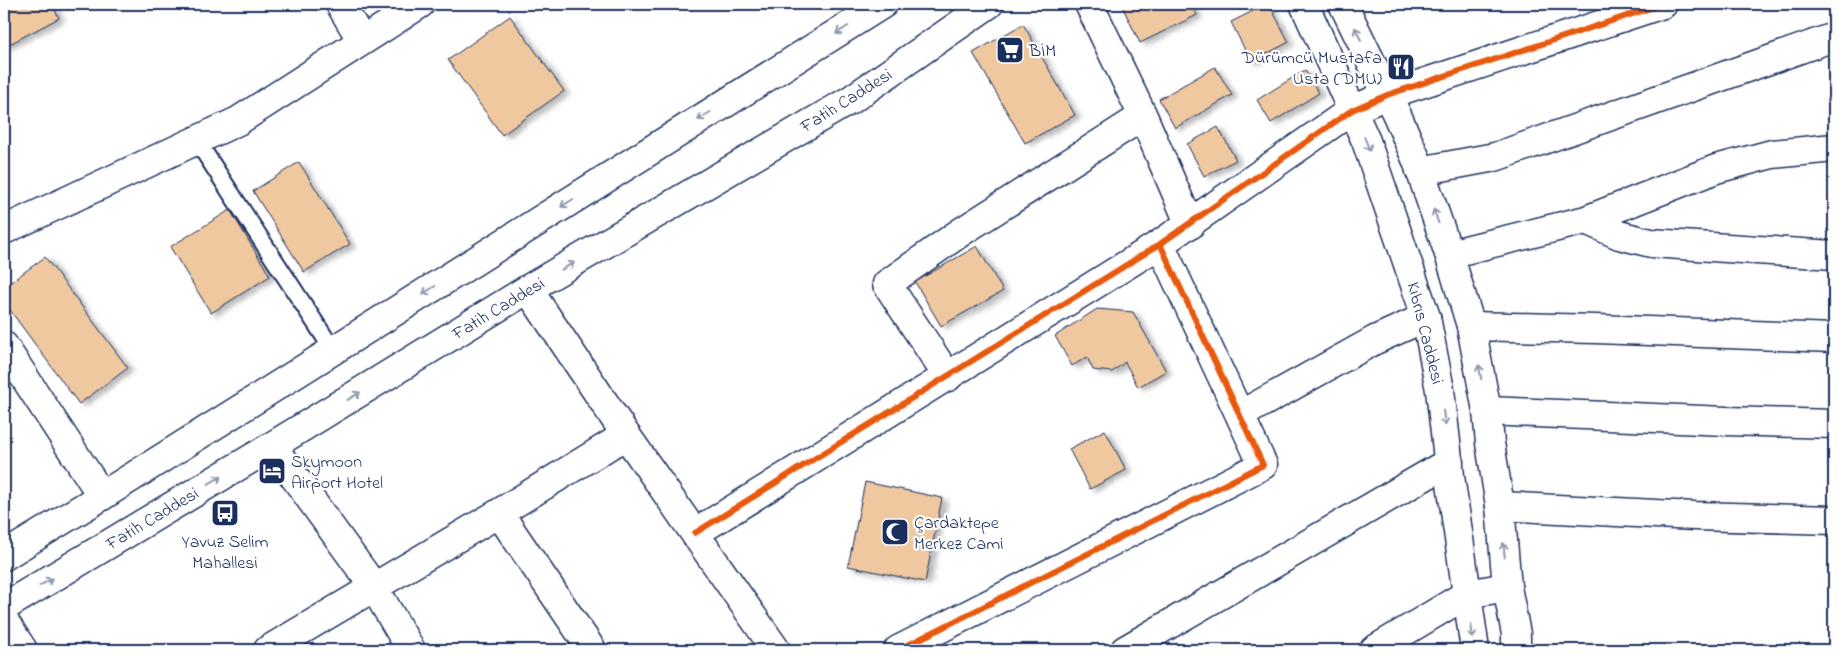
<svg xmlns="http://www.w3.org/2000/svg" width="1838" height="654" font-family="'Indie Flower',sans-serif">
	<defs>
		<filter id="shadow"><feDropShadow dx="5.5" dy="3" stdDeviation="2.5" flood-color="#0004"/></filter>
	</defs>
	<rect width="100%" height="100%" fill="#fff"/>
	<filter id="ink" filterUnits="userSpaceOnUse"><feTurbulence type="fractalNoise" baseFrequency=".02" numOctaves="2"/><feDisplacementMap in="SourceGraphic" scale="10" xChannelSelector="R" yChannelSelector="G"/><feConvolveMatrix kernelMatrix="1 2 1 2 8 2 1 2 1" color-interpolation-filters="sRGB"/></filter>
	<g filter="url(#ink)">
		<path fill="#efc89f" stroke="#1b2f5e" filter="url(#shadow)" d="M7 4H52L59 18 4 47V5Z
			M1121 4H1191L1197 15 1140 43Z
			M1267 4H1269L1289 42 1251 62 1231 22Z
			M510 16 564 91 502 135 448 60Z
			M1023 24 1075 115 1025 143 973 53Z
			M1215 67 1232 95 1175 128 1159 99Z
			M1305 70 1319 93 1271 123 1257 100Z
			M1218 127 1236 160 1204 176 1187 144Z
			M299 162 350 244 304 272 253 191Z
			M230 210 270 276 211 313 170 247Z
			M977 246 1003 291 941 326 915 282Z
			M45 257 128 368 79 404 4 302V287Z
			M1097 309 1133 312 1166 371 1138 387 1125 362 1112 372 1093 370 1087 357 1072 366 1055 336Z
			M1105 430 1126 470 1090 489 1069 449Z
			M865 482 942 498 925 582 848 566Z"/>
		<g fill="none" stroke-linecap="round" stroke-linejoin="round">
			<defs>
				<path id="lane" d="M197 141 333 350"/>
				<path id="street" d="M340 4 362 41
					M1089 4 1143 116 1190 225
					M1420 171 1495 157 1834 37
					M1586 220 1619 235 1651 243 1834 255
					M4 230 238 121 420 4
					M1449 254 1586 220 1716 169 1772 154 1834 148
					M528 289 626 435 776 650
					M1471 326 1596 329 1834 338
					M4 346 102 496
					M948 377 887 284 961 232 1143 116
					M1487 411 1726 421 1834 424
					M1240 415 1375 340 1426 317
					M272 446 374 587 411 650
					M1500 506 1695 516 1834 520
					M499 513 592 650
					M695 533 1160 244 1352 110 1387 95 1663 4
					M4 621 23 650
					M268 650 499 513 626 435
					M898 650 1263 465 1160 244
					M1125 650 1449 462
					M1374 650 1467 594 1507 587"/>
				<path id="secondary" d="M1304 4 1366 141 1426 317 1440 390 1450 476 1475 650
					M1343 4 1397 115 1417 161 1449 254 1471 326 1487 411 1490 443 1500 506 1507 587 1516 634V650"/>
				<path id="primary" d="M4 556 102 496 883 4
					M4 607 272 446 528 289 852 99 989 4"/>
			</defs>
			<use href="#lane" stroke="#1b2f5e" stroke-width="20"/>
			<use href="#street" stroke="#1b2f5e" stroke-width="31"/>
			<use href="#secondary" stroke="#1b2f5e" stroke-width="31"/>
			<use href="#primary" stroke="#1b2f5e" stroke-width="31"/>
			<use href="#lane" stroke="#fff" stroke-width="16"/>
			<use href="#street" stroke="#fff" stroke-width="28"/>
			<use href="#secondary" stroke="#fff" stroke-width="28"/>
			<use href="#primary" stroke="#fff" stroke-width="28"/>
			<defs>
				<path id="cycleway" d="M695 533 1160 244 1352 110 1387 95 1663 4
					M898 650 1263 465 1160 244"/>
			</defs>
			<use href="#cycleway" stroke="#fff" stroke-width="9"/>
			<use href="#cycleway" stroke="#e8590c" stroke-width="6"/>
		</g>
		<defs><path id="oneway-shaft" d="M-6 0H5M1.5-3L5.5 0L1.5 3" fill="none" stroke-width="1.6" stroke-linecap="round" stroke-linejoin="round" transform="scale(1.25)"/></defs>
		<g stroke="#8d97ae">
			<use href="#oneway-shaft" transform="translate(842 30) rotate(148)"/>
			<use href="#oneway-shaft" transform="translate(1358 34) rotate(-115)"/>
			<use href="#oneway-shaft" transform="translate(704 116) rotate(148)"/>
			<use href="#oneway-shaft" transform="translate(1367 144) rotate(69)"/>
			<use href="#oneway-shaft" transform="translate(567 203) rotate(148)"/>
			<use href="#oneway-shaft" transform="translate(1436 216) rotate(-109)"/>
			<use href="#oneway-shaft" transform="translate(568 266) rotate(-31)"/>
			<use href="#oneway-shaft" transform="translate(429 290) rotate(148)"/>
			<use href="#oneway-shaft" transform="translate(1480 372) rotate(-100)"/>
			<use href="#oneway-shaft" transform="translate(354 396) rotate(-31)"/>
			<use href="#oneway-shaft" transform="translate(1444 418) rotate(83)"/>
			<use href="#oneway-shaft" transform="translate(215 480) rotate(-31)"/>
			<use href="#oneway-shaft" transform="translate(1504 550) rotate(-96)"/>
			<use href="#oneway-shaft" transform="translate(46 582) rotate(-31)"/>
			<use href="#oneway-shaft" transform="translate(1472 631) rotate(82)"/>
		</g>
	</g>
	<defs>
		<symbol id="supermarket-square" viewBox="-11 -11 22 22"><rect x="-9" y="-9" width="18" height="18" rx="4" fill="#1b2f5e" stroke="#fff"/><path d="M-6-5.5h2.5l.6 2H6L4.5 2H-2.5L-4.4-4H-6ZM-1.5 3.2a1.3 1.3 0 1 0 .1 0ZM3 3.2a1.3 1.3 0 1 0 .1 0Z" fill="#fff"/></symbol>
		<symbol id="restaurant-square" viewBox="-11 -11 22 22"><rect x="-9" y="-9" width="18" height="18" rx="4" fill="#1b2f5e" stroke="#fff"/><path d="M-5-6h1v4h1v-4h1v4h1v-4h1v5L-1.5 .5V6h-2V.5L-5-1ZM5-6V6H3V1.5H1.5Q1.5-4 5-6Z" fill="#fff"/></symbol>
		<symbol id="hotel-square" viewBox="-11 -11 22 22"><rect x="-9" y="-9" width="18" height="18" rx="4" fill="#1b2f5e" stroke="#fff"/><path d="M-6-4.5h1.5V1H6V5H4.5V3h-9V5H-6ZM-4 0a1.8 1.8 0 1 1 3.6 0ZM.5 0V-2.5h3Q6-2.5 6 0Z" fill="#fff"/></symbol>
		<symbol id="bus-square" viewBox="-11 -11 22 22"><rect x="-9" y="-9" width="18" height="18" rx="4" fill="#1b2f5e" stroke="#fff"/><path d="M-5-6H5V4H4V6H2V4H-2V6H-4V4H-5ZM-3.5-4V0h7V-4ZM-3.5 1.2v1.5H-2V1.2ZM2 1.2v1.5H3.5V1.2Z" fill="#fff"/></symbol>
		<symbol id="mosque-square" viewBox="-11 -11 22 22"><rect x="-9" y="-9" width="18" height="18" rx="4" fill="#1b2f5e" stroke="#fff"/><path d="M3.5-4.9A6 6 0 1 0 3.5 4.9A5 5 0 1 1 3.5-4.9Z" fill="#fff"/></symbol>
	</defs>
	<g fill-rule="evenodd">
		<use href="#supermarket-square" x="994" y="34" width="32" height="32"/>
		<use href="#restaurant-square" x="1385" y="51" width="32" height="32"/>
		<use href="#hotel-square" x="256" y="455" width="32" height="32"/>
		<use href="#bus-square" x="209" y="497" width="32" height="32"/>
		<use href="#mosque-square" x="879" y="516" width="32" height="32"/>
	</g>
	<g text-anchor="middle" stroke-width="4.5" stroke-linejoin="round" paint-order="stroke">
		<g font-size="18" fill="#1b2f5e" stroke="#fff" text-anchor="start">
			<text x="1029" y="56">BİM</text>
			<text x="1382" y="63" text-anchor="end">Dürümcü Mustafa<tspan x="1382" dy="21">Usta (DMU)</tspan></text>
			<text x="291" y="467">Skymoon<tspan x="291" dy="21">Airport Hotel</tspan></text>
			<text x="914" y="528">Çardaktepe<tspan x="914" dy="21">Merkez Cami</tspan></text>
			<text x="225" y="547" text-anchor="middle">Yavuz Selim<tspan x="225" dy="21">Mahallesi</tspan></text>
		</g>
		<g font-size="18" fill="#1b2f5e" stroke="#fff">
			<text transform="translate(846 100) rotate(-32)" y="6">Fatih Caddesi</text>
			<text transform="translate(498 308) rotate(-31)" y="6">Fatih Caddesi</text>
			<text transform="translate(1426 333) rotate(76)" y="6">Kıbrıs Caddesi</text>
			<text transform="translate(152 518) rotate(-31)" y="6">Fatih Caddesi</text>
		</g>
	</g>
	<rect width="1838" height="654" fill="none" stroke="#fff" stroke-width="20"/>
	<rect x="10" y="10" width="1818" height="634" fill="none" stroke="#1b2f5e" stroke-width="2" filter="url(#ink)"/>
</svg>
